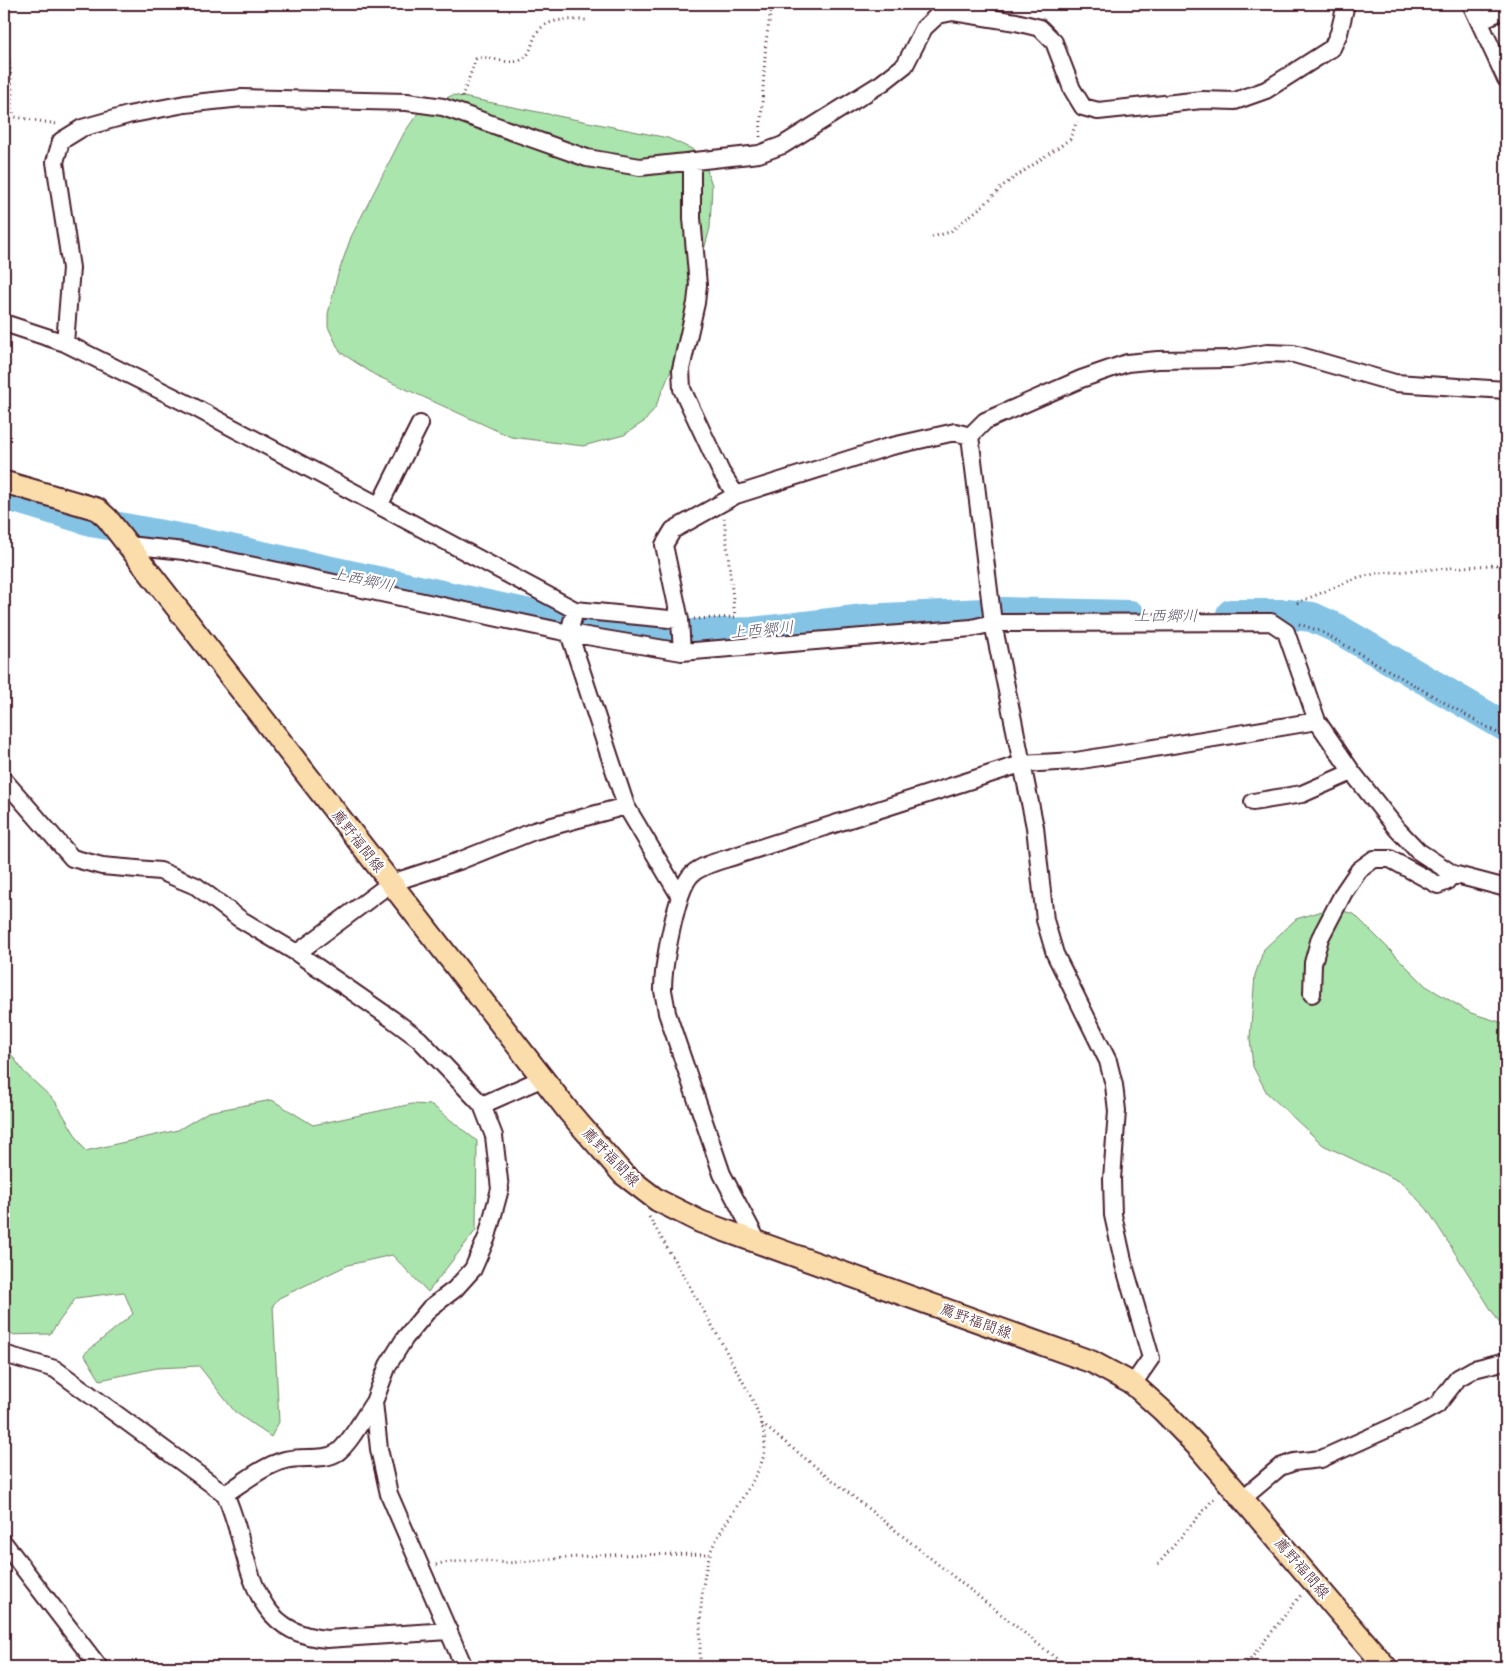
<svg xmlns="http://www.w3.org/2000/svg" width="1510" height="1671" font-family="Delius,'Klee One',sans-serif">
	<rect width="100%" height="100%" fill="#fff"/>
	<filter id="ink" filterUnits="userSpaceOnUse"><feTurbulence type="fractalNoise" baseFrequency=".02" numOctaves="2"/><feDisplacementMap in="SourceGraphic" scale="10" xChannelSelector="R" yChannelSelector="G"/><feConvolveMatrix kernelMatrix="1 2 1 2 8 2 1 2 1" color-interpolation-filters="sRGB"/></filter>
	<g filter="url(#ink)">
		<path fill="#a9e5ac" stroke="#7a826c" d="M453 95 668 138 694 150 704 161 712 185 710 228 670 373 655 408 645 421 624 435 583 446 511 437 375 375 340 352 328 327V314L337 277 351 237 404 133 418 113 427 106Z
			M1332 908 1354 914 1426 986 1471 1013 1506 1024V1333L1427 1209 1401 1182 1323 1145 1267 1093 1253 1067 1250 1038 1255 975 1264 949 1296 919Z
			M4 1036 11 1054 24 1072 55 1101 85 1151 178 1130 208 1112 272 1100 313 1125 412 1104 432 1105 477 1141 476 1230 428 1292 392 1255 348 1265 279 1298 273 1305 279 1422 271 1437 235 1412 199 1366 157 1368 100 1380 84 1354 133 1314 124 1292 76 1298 50 1334 4 1335Z"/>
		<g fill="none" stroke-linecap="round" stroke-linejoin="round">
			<path stroke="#85c3e5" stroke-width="30" d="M4 495 97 523 184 539 553 619 606 629 659 635 752 632 864 619 1003 612 1130 615
				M1231 614H1287L1312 617 1336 628 1506 727"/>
			<defs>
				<path id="minor" d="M1471 4 1506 79
					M1479 21 1506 9
					M692 161V218L698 285 696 303 681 369 682 389 721 472 736 495
					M4 323 65 343 190 405 575 610 680 620
					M65 343 71 268 55 162 61 141 82 128 128 115 185 104 242 98 407 102 443 107 587 158 640 167 759 154 783 145 882 83 905 65 924 28 938 15 953 12 1016 22 1040 28 1054 42 1072 89 1083 107 1098 111 1202 100 1235 101 1266 90 1332 48 1339 33 1346 4
					M970 436 993 623 1035 827 1045 920 1055 954 1108 1061 1114 1085 1117 1111 1112 1179 1113 1215 1124 1265 1151 1358 1133 1384
					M970 436 985 421 1081 379 1127 363 1158 360 1230 359 1267 353 1294 354 1395 383 1506 390
					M379 506 420 424
					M128 545 184 551 569 633 682 652 972 628 993 623 1271 622 1286 632 1317 721 1352 772 1397 829 1418 851 1453 874 1506 888
					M575 610 569 633 626 806 679 895
					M682 652 680 620 664 545 673 530 736 495 888 447 955 432 970 436
					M4 780 72 858 102 866 160 871 196 886 240 919 297 953 392 1019 419 1039 482 1105 494 1136 500 1189 487 1237 473 1269 455 1289 430 1308 405 1338 388 1365 374 1402 379 1449 389 1494 464 1667
					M1253 802 1302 794 1352 772
					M297 953 391 883 459 861 534 831 626 806
					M1312 994 1313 963 1320 938 1344 892 1359 870 1374 859H1390L1438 885 1446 882 1453 874
					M482 1105 543 1078
					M759 1244 722 1174 667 1013C666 1005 664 997 663 990 663 967 676 889 692 874 703 864 724 860 738 855L1021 764 1076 761 1317 721
					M4 1354 55 1369 225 1494C252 1552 244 1633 327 1639L449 1631
					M225 1494C244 1482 263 1466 285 1460 302 1455 323 1462 338 1452 351 1442 364 1416 374 1402
					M1242 1499 1280 1467 1294 1462 1321 1459 1419 1415 1437 1405 1458 1378 1474 1369 1506 1361
					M4 1543 99 1667"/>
				<path id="major" d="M4 482 97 509 107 518 569 1112 623 1174 657 1200 701 1222 1092 1362 1133 1384 1163 1411 1199 1448 1386 1667"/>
			</defs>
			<use href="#minor" stroke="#4a1f2b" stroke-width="20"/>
			<use href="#major" stroke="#4a1f2b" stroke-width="25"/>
			<path stroke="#4a1f2b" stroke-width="3" stroke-dasharray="1 4" stroke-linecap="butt" d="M8 4 5 16 12 90 11 108 15 117 57 124
				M462 97 476 59C488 54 504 65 518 61 534 56 530 40 539 30 551 17 571 20 587 20
				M760 137 766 41 772 4
				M932 237 950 232 986 203 1004 185 1070 139 1077 121
				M1297 603 1359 577 1380 573 1506 564
				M694 619 735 617 724 518
				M1299 624 1320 631 1506 738
				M649 1217C677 1265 706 1313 732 1362 746 1388 765 1417 765 1446 765 1476 720 1523 710 1554 699 1587 700 1632 700 1667
				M762 1424 1067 1667
				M1158 1564 1216 1496
				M436 1565 442 1563 474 1560 508 1563 600 1555 710 1554
				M1244 1667 1301 1595"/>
			<use href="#minor" stroke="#fff" stroke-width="16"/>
			<use href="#major" stroke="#fbddab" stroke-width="21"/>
		</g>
	</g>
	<g text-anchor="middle" stroke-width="4.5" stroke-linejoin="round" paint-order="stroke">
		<g font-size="15" fill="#4a1f2b" stroke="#fff">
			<text transform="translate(358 841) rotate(52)" y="5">薦野福間線</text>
			<text transform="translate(611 1157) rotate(46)" y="5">薦野福間線</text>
			<text transform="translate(976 1321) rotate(20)" y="5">薦野福間線</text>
			<text transform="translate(1302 1568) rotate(49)" y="5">薦野福間線</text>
		</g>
		<g font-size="16" font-style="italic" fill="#5f586c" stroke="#fff">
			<text transform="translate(363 579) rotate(12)" y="6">上西郷川</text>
			<text x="1166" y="621">上西郷川</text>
			<text transform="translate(762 629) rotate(-5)" y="6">上西郷川</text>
		</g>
	</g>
	<rect width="1510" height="1671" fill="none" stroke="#fff" stroke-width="20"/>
	<rect x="10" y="10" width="1490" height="1651" fill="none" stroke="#4a1f2b" stroke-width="2" filter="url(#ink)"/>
</svg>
